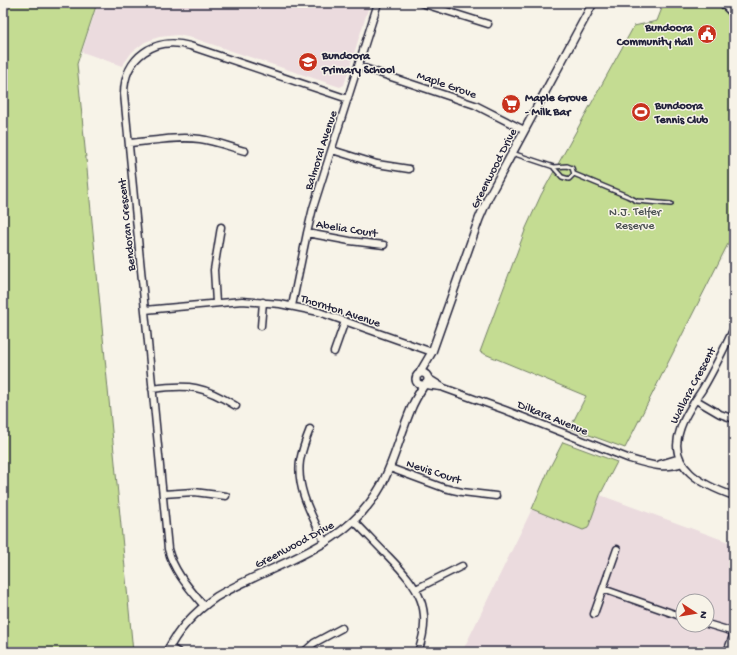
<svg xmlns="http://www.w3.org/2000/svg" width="737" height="655" font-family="'Gochi Hand',sans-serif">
	<rect width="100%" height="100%" fill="#f7f3e8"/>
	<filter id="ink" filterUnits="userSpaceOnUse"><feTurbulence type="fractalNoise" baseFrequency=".025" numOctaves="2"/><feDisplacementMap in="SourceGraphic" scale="8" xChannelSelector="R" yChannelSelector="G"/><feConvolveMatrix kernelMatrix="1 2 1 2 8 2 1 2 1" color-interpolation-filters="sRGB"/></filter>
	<g filter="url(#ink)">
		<path fill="#ebdbde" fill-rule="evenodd" d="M98 3H370L344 85 340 87 196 39 178 35 159 37 145 42 132 52 122 66 82 52Z
			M600 495 734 544V652H462L532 509 583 530 588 528ZM683 601H707V625H683Z"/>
		<path fill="#c4dc92" stroke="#737f66" d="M3 3H97L77 64 133 652H3V137L6 131 3 123Z
			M664 3H716L734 20V232L625 448 570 428 586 396 480 352 526 228 541 195 634 26 657 21Z
			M563 442 617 462 600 495 588 528 583 530 532 509 549 469Z"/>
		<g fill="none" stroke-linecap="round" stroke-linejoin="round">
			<defs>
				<path id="service" d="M512 153 554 167 567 166 572 168 574 174
					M554 168 562 177 569 179 574 174
					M574 174 627 196 637 201 671 204"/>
				<path id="minor" d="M421 3 488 24
					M722 3 734 15
					M358 66 475 105 524 130
					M129 143C152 141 176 136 200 139 215 141 230 147 245 151
					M332 150 377 164 409 169
					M307 233 350 241 384 245
					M216 303 214 270 221 227
					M292 306 307 233 313 208 378 3
					M145 310 242 301 280 304 319 312 432 352
					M261 326 263 302
					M734 328C724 349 714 370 702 390 694 402 684 416 680 430 666 468 705 486 734 496
					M334 352 345 321
					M428 378 444 388 505 410 630 459C647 464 665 470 682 463
					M425 385 441 387
					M152 389C190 384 204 386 236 406
					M696 400 720 414 734 419
					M310 429C306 439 302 450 300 461 296 490 313 517 325 543
					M660 464 680 458
					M390 468 444 488 462 492 496 496
					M163 494 194 492 226 496
					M354 521C366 533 377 545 389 557 418 587 434 608 418 652
					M416 589 462 566
					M603 589 683 617
					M204 606C189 588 174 572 168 549L124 94C124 57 155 36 190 46L348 99
					M594 614 617 549
					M707 624 734 632
					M169 647 178 652
					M304 652 314 643 342 628
					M727 652 734 633"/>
				<path id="tertiary" d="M416 379a6 6 0 1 1 12 0a6 6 0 1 1-12 0Z
					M419 374 432 352 479 219 488 198 593 3
					M167 652C178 629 196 611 216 597 275 562 345 550 381 486 394 462 400 435 411 409 414 401 419 393 424 385"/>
			</defs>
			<use href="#service" stroke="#22223b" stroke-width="6"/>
			<use href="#minor" stroke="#22223b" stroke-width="9"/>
			<use href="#tertiary" stroke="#22223b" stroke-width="10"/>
			<use href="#service" stroke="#f7f3e8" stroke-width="3"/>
			<use href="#minor" stroke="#f7f3e8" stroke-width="6"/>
			<use href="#tertiary" stroke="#f7f3e8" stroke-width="7"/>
		</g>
	</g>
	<defs>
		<symbol id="civic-disc" viewBox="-11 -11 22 22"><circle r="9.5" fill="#c8321e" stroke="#f7f3e8"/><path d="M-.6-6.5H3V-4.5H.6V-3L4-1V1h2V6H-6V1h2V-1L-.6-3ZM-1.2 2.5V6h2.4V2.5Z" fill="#fff"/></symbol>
		<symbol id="school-disc" viewBox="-11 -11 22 22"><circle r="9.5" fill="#c8321e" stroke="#f7f3e8"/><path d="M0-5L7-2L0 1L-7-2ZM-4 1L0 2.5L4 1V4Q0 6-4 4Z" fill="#fff"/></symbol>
		<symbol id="supermarket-disc" viewBox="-11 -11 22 22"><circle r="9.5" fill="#c8321e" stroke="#f7f3e8"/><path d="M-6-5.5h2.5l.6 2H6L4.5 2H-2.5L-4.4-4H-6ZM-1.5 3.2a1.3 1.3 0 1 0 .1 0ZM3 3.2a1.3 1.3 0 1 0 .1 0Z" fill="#fff"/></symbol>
		<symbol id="stadium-disc" viewBox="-11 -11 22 22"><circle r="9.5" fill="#c8321e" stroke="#f7f3e8"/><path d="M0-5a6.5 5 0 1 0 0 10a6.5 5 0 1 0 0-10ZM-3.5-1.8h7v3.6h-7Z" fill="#fff"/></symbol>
	</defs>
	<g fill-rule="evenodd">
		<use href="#civic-disc" x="696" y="23" width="22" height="22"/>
		<use href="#school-disc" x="297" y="51" width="22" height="22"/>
		<use href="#supermarket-disc" x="500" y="93" width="22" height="22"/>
		<use href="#stadium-disc" x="630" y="101" width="22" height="22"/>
	</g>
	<g text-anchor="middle" stroke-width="3" stroke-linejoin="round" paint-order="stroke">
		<g font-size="12" font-weight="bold" fill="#22223b" stroke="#f7f3e8" text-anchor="start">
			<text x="693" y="31" text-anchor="end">Bundoora<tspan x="693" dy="14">Community Hall</tspan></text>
			<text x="322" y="59">Bundoora<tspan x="322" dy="14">Primary School</tspan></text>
			<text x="525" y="101">Maple Grove<tspan x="525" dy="14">- Milk Bar</tspan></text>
			<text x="655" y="109">Bundoora<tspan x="655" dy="14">Tennis Club</tspan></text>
		</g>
		<g font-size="12" fill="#22223b" stroke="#f7f3e8">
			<text transform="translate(447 84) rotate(19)" y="4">Maple Grove</text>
			<text transform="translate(320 150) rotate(-72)" y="4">Balmoral Avenue</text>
			<text transform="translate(493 168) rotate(-63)" y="4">Greenwood Drive</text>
			<text transform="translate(126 225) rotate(-96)" y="4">Bendoran Crescent</text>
			<text transform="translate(347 228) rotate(9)" y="4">Abelia Court</text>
			<text transform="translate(341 310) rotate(18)" y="4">Thornton Avenue</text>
			<text transform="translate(692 385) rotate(-62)" y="4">Wallara Crescent</text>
			<text transform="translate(553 417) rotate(22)" y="4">Dilkara Avenue</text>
			<text transform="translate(434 471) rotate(18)" y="4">Nevis Court</text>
			<text transform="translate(294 544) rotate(-28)" y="4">Greenwood Drive</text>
		</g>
		<g font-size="12" fill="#4a5051" stroke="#f7f3e8">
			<text x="635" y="215">N.J. Telfer<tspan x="635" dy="14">Reserve</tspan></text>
		</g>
	</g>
	<rect width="737" height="655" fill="none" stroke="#f7f3e8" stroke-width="16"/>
	<rect x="8" y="8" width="721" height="639" fill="none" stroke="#22223b" stroke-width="1.5" filter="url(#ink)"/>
	<g transform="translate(695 613) rotate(102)"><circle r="19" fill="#f7f3e8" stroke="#a29fa3"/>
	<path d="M0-3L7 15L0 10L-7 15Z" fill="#c8321e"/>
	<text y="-6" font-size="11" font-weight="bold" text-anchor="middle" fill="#22223b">N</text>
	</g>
</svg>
